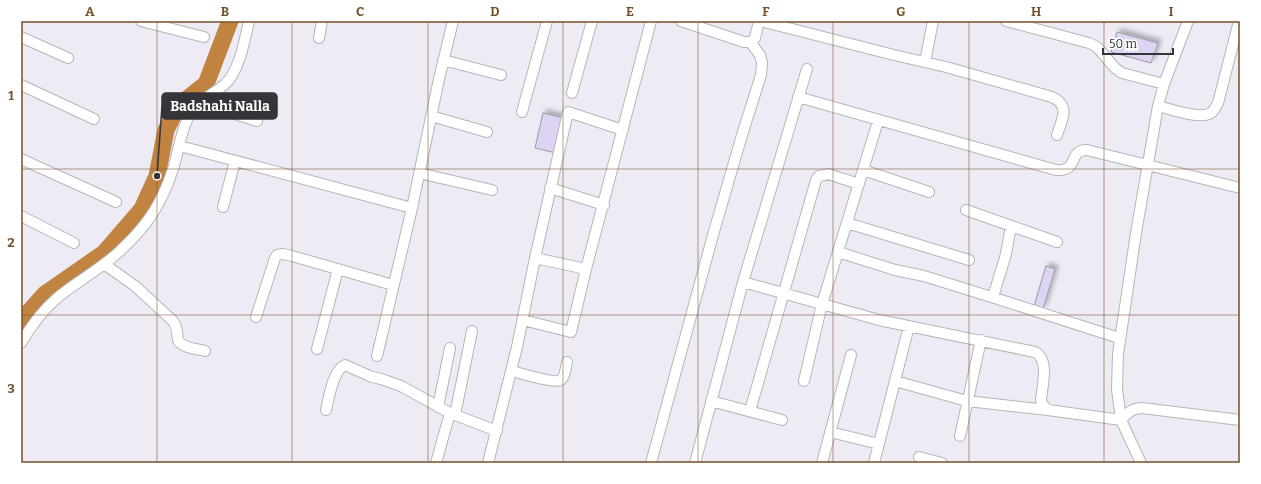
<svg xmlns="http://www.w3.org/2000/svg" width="1261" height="484" font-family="Bitter,serif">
	<defs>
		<filter id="shadow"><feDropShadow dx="3.5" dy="-3.5" stdDeviation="2" flood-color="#0004"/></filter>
	</defs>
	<rect width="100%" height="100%" fill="#eeebf5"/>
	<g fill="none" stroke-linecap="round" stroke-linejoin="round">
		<path stroke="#c18440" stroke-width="17" d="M21 321 45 294 104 253 142 209 157 176 166 130 178 106 206 84 230 21"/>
	</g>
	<path fill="#ddd3f3" stroke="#9c99a3" filter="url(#shadow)" d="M1117 32 1158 43 1151 63 1111 52Z
		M543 113 564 118 556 153 535 148Z
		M1046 266 1055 269 1043 309 1034 306Z"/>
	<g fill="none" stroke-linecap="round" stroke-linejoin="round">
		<defs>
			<path id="minor" d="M141 21 204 37
				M681 21 744 42H751L755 38 759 21
				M761 21 894 55 946 67 1052 97C1071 106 1062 119 1057 135
				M1006 21 1089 43 1097 47 1115 68 1122 73 1164 84
				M21 37 68 58
				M319 38 322 21
				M443 60 501 75
				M925 62 933 21
				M21 85 94 119
				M213 93 214 103 219 109 257 121
				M572 93 592 21
				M798 97 1056 170C1080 172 1067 150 1087 150L1240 188
				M1158 106C1170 109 1200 120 1211 113 1214 111 1216 106 1218 103L1239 21
				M522 112 547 21
				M431 116 487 132
				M180 146 412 208
				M21 159 116 202
				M863 170 929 192
				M419 173 492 190
				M550 188 604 205
				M223 207 235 161
				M966 210 1057 242
				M21 216 74 243
				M847 223 969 260
				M838 252 895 270 924 276 1001 300 1119 338
				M535 258 586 269
				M104 264 135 286 173 321C179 330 176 331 178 340 181 348 198 349 205 351
				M743 282 879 320 1035 352C1050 360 1042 386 1041 400L1042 404 1048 410 1121 420C1128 413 1132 408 1142 408L1240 420
				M993 297 1006 254 1011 226
				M256 317 275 258 277 255 283 254 292 256 393 285
				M523 320 571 332 586 269 651 21
				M21 343C31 326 42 311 57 298 77 281 103 268 122 249 149 224 163 201 174 166 179 149 181 129 190 114 198 101 213 94 224 85 239 73 245 39 249 21
				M317 349 338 269
				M377 356 412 208 439 79 453 21
				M512 371C520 373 555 384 561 380 565 377 566 367 567 362
				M804 381 822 304 878 121
				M895 381 967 401 1048 410
				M711 401 782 420
				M438 407 450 348
				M326 410C329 397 333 370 345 365L372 377 381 379 401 386 450 413 497 431
				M750 411 816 180 819 176 828 174 859 184
				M455 415 472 331
				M830 432 879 444
				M960 436 981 340
				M919 457 942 463
				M436 463 450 413
				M488 463 517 347 535 258 568 112 623 130
				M651 463 713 235 742 135 761 75 762 63 760 55 750 42
				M695 463 743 282 807 69
				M822 463 851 355
				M874 463 909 326
				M1141 463 1121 420 1117 389 1118 354 1136 233 1158 106 1164 84 1188 21"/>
		</defs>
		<use href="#minor" stroke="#b7b4bd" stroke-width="12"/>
		<use href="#minor" stroke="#fff" stroke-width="10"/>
	</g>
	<path fill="none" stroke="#74512a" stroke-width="1" stroke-opacity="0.55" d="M157 21V463M292 21V463M428 21V463M563 21V463M698 21V463M833 21V463M969 21V463M1104 21V463M21 169H1240M21 315H1240"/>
	<path fill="none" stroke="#353438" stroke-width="1.5" d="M157 176L162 106"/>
	<circle fill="#353438" stroke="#fff" stroke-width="1.5" cx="157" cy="176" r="4"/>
	<rect fill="#353438" stroke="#353438" stroke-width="1.5" x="162" y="93" width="115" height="26" rx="4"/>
	<g font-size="14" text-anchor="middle" font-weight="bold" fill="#fff">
		<text x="220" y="111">Badshahi Nalla</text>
	</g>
	<rect width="1261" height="484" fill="none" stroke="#ffffff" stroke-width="44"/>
	<path d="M1103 48v6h70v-6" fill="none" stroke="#353438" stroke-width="2"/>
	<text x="1109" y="48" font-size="12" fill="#353438" stroke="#ffffff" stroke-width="3" paint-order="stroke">50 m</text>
	<rect x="22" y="22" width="1217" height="440" fill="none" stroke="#74512a" stroke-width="1.5"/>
	<g font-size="13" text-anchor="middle" font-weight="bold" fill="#74512a">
		<text x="90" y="16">A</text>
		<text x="225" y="16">B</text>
		<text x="360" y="16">C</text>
		<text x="495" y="16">D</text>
		<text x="630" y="16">E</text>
		<text x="766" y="16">F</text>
		<text x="901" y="16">G</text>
		<text x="1036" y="16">H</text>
		<text x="1171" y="16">I</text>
		<text x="11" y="100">1</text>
		<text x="11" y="247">2</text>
		<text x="11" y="393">3</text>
	</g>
</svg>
